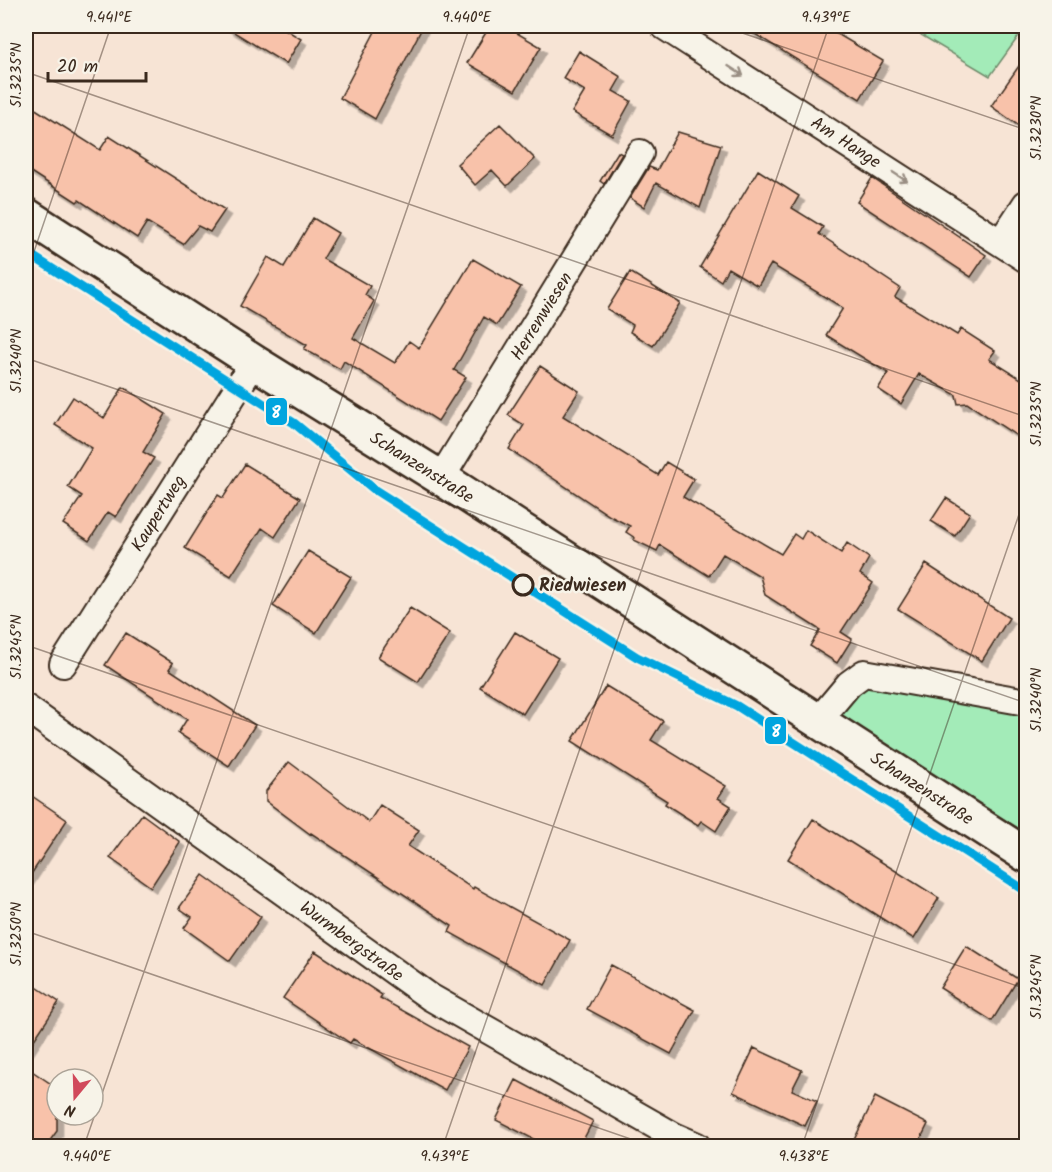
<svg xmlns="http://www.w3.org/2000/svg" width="1052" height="1172" font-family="Kalam,sans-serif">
	<defs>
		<filter id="shadow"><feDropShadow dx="5.5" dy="5.5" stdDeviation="0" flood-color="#0004"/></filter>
	</defs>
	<rect width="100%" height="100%" fill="#f7e4d5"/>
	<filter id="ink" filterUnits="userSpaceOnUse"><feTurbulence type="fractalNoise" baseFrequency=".0167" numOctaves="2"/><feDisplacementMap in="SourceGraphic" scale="12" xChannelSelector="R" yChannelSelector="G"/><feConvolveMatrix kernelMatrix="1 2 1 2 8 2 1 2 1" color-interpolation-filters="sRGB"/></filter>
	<g filter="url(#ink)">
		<path fill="#a3ebb8" stroke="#6f8a6b" stroke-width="1.5" d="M906 26H1026L990 76Z
			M867 678 1026 707V833L832 711Z"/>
		<path fill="#f8c2aa" stroke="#3b2a1e" stroke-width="1.5" filter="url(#shadow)" d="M224 26H280L301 39 286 64Z
			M378 26H423L375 119 340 98Z
			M490 26H505L541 47 515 91 467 63Z
			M742 26H824L883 61 860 99Z
			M579 51 621 77 613 91 631 101 612 135 572 112 585 91 563 78Z
			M1026 56V131L991 106Z
			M26 103 100 150 109 136 225 210 210 232 198 226 183 244 147 222 137 238 79 200 77 202 26 169Z
			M500 124 535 159 507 186 492 170 475 185 457 164Z
			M678 132 721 145 700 208 656 183 644 207 630 198 649 167 657 170Z
			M618 152 622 154 604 184 600 181Z
			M758 170 799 196 792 208 823 227 819 234 900 288 895 297 957 335 961 329 995 351 989 359 1026 382V442L967 403 958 404 956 395 919 374 901 404 878 389 888 373 826 335 843 308 771 264 758 286 728 268 721 281 700 267Z
			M872 178 986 255 971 277 857 202Z
			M313 218 338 233 323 259 370 286 365 295 374 301 353 338 395 363 409 341 419 348 473 259 521 287 497 325 484 317 454 370 466 377 438 421 344 361 340 369 304 349 307 345 240 306 268 257 284 267Z
			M630 272 680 303 653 346 630 332 633 325 607 309Z
			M540 366 579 391 563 416 658 475 666 462 694 479 683 497 781 554 794 534 801 539 806 530 841 553 847 543 869 558 860 574 873 583 841 632 852 639 837 663 810 646 820 630 765 595 760 576 723 554 709 576 660 545 657 551 634 540 635 538 626 532 630 526 610 516 509 449 524 425 508 415Z
			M123 387 166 414 143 452 154 458 116 517 108 512 89 541 63 524 82 496 68 487 92 448 55 425 73 397 104 418Z
			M245 464 300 498 275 537 262 528 231 576 185 548 218 495 223 498Z
			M946 498 970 513 955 536 931 521Z
			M308 551 351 577 316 633 273 606Z
			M926 564 1009 618 982 661 898 609Z
			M410 608 450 633 418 682 378 657Z
			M515 632 558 658 523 714 480 687Z
			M126 633 173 663 169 669 255 725 229 766 178 733 187 719 105 665Z
			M606 686 663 721 651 740 726 786 718 798 731 806 716 831 701 821 698 825 665 804 667 801 572 741Z
			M289 762 369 822 380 805 419 830 408 846 473 889 474 887 570 940 545 985 449 932 452 926 311 833 310 834 266 801V791Z
			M26 792 67 820 26 882Z
			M142 814 180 842 151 887 110 858Z
			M813 819 939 898 914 939 788 859Z
			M203 875 261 917 230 961 184 928 192 917 179 908Z
			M966 946 1018 979 992 1021 940 988Z
			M315 951 382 995 380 998 468 1047 445 1090 353 1039 350 1043 283 998Z
			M611 965 695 1010 671 1054 587 1009Z
			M26 980 59 1002 26 1052Z
			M754 1048 802 1070 792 1090 817 1101 805 1126 733 1092Z
			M26 1067 57 1088V1131L46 1146H26Z
			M516 1080 593 1121 580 1146H547L496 1120Z
			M875 1097 928 1124 917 1146H851Z"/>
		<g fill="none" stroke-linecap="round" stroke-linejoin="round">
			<defs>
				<path id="street" d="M664 26 1026 259
					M1001 242 1026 204
					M441 478 640 153
					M63 664 254 362
					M26 708 430 997 674 1136 697 1146
					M818 721 849 684 864 673 1026 702"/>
				<path id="secondary" d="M26 215 254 362 441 478 1026 855"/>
			</defs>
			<use href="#street" stroke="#3b2a1e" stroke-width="30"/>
			<use href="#secondary" stroke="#3b2a1e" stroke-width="38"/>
			<use href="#street" stroke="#f7f3e8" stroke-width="26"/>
			<use href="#secondary" stroke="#f7f3e8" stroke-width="33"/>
			<defs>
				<path id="tram-1" d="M26 252 294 423 375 490 637 657 737 706 1026 891"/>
			</defs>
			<use href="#tram-1" stroke="#f7f3e8" stroke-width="14"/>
			<use href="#tram-1" stroke="#00a5df" stroke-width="9"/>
		</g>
		<defs><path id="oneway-shaft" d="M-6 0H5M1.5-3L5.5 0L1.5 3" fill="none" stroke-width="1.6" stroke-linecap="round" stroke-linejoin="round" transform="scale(1.5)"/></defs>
		<g stroke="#998e83">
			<use href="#oneway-shaft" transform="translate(736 71) rotate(33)"/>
			<use href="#oneway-shaft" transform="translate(900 177) rotate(33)"/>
		</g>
	</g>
	<path fill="none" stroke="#3b2a1e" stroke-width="1.5" stroke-opacity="0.45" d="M722 26 1026 130M26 72 1026 417M26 275 111 26M26 358 1026 703M26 645 1026 989M26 931 651 1146M84 1146 470 26M443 1146 829 26M802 1146 1026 494"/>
	<circle fill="#f7f3e8" stroke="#3b2a1e" stroke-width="3" cx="523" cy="585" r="10"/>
	<g text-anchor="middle" stroke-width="5" stroke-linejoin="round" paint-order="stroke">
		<g font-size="18" fill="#3b2a1e" stroke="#f7f3e8">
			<text transform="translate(846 142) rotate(33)" y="6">Am Hange</text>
			<text transform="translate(541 316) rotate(-58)" y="6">Herrenwiesen</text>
			<text transform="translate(422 467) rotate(32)" y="6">Schanzenstraße</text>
			<text transform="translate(158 513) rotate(-58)" y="6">Kaupertweg</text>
			<text transform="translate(922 788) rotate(33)" y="6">Schanzenstraße</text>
			<text transform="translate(352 941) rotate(36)" y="6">Wurmbergstraße</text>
		</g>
		<g font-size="18" font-weight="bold" fill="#3b2a1e" stroke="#f7f3e8" text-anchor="start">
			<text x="539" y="591">Riedwiesen</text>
		</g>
	</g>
	<g stroke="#f7f3e8" stroke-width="2">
		<rect x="265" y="397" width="23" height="29" rx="6" fill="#00a5df"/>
		<rect x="764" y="716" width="23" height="29" rx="6" fill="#00a5df"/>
	</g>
	<g font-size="16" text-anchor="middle" font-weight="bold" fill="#fff">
		<text x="276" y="418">8</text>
		<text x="776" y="737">8</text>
	</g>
	<rect width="1052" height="1172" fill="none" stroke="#f7f3e8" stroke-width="66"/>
	<g transform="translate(75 1097) rotate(199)"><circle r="28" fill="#f7f3e8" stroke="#aca397" stroke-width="1.5"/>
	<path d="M0-4.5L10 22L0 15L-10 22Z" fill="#d1495b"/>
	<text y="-9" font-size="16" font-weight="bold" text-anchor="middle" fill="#3b2a1e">N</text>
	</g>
	<path d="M48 72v9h98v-9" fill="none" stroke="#3b2a1e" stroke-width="3"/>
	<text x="57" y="72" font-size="18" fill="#3b2a1e" stroke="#f7f3e8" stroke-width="4.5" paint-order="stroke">20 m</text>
	<rect x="33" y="33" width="986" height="1106" fill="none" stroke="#3b2a1e" stroke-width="2"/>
	<g font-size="15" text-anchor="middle" fill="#3b2a1e">
		<text x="109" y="22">9.441°E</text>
		<text x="467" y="22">9.440°E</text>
		<text x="826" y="22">9.439°E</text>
		<text transform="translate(16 75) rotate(-90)" y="5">51.3235°N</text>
		<text transform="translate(1036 128) rotate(-90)" y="5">51.3230°N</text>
		<text transform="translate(16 361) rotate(-90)" y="5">51.3240°N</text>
		<text transform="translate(1036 414) rotate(-90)" y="5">51.3235°N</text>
		<text transform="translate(16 647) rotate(-90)" y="5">51.3245°N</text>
		<text transform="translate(1036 700) rotate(-90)" y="5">51.3240°N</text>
		<text transform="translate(16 934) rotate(-90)" y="5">51.3250°N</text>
		<text transform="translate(1036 987) rotate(-90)" y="5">51.3245°N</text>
		<text x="87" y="1161">9.440°E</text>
		<text x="445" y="1161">9.439°E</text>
		<text x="804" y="1161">9.438°E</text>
	</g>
</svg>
